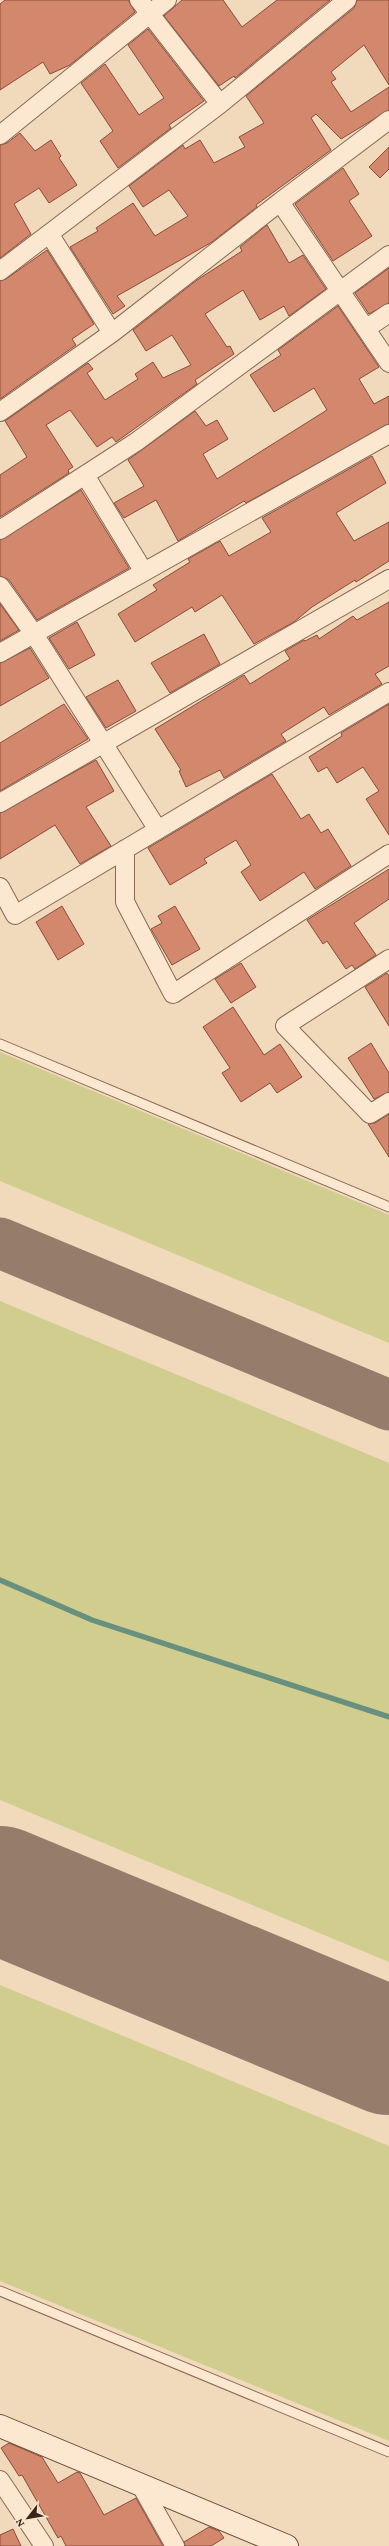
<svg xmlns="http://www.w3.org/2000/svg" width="389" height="2546" font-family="'Crimson Pro',serif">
	<rect width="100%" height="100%" fill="#f1d9bc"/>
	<path fill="#d0cd8f" d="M0 1052 389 1215V1343L0 1181Z
		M0 1301 389 1463V1962L0 1800Z
		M0 1985 389 2146V2441L0 2281Z"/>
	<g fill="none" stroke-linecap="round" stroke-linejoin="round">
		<path stroke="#67907f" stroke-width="5.5" d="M0 1580 92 1620 389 1717"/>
		<path stroke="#947e6b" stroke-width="51" d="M0 1243 389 1405"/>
		<path stroke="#947e6b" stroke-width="128" d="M0 1890 389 2051"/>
	</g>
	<path fill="#d3886e" stroke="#8b4c38" d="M5 0H128L135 12 70 65 50 74 43 62 0 90V4Z
		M182 0H223L242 27 277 0H330L235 78 234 76 219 86 164 16Z
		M357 0H389V85L364 45 331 72 336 79 331 82 351 112 389 87V110L341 139 316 114 311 118 331 150 256 205 257 207 212 242 117 296 125 306 113 314 70 247 98 231 96 228 133 203 155 236 188 216 169 190 143 207 129 186 183 145 185 149 200 140 214 163 245 147 239 137 264 123 246 96 354 8Z
		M148 29 204 101 169 125 171 128 118 168 100 141 113 131 81 83 105 64 139 115 164 98 128 45Z
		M20 133 35 151 51 140 61 156 59 158 77 185 49 203 39 188 14 204 31 234 0 258V145L7 143Z
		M389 147V169L380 178 369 167Z
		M343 168 359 194 349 201 372 236 333 261 295 204Z
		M267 225 289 263 303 255 326 289 289 316 284 306 260 320 243 290 205 314 227 347 230 346 234 354 195 380 197 384 116 442 112 437 97 447 70 410 46 425 73 467 68 470 69 473 0 517V475L27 457 5 421 88 363 93 369 87 373 105 400 138 379 135 374 153 362 163 378 191 365 172 335 146 351 133 330 197 280 242 251 240 247Z
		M47 250 94 324 72 339 76 345 0 399V281L6 279Z
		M389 268V303L369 314 355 293Z
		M338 306 379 367 359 379 374 404 389 396V424L246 503 244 501 178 541 156 500 124 518 114 503 144 486 128 460 195 411 206 426 217 420 228 439 203 454 217 479 327 410 314 388 274 412 250 375 281 355 278 350Z
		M372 456 386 483 336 513 354 541 389 522V561L356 582 355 580 312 607 294 622 254 644 222 595 195 612 192 607 135 642 118 614 157 590 153 585 190 562 188 559 220 541 229 556 271 532 262 518Z
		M81 490 129 568 37 620 9 580 0 576V540Z
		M389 602V666L375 674 382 684 329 715 324 707 281 734 286 741 224 778 220 770 186 787 179 771 181 770 155 729 244 675 250 684 290 659 285 651 304 640 305 641 317 635 319 639 353 616 357 620Z
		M0 604 19 630 0 641Z
		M77 622 95 655 69 669 49 638Z
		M204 634 220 664 170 693 151 663Z
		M30 648 49 678 0 706V663Z
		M118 680 136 711 106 728 86 697Z
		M64 704 88 739 0 791V743Z
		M389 704V835L366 799 379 791 363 767 337 783 327 767 318 772 309 757 342 736 341 733Z
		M96 760 114 791 86 807 111 846 80 864 55 825 0 859V813Z
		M272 774 301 819 309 814 321 833 328 829 351 866 315 889 304 872 260 901 241 872 251 865 236 840 204 859 207 863 170 885 148 848Z
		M389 869V899L354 923 376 955 355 969 352 965 346 969 327 941 323 944 307 920Z
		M62 906 84 944 58 960 36 922Z
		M175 906 200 949 172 965 151 929 162 923 158 916Z
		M241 963 256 987 231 1003 215 979Z
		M387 973 389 976V1026L365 987Z
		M233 1007 264 1055 280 1044 302 1077 277 1093 270 1083 241 1102 222 1073 230 1068 203 1027Z
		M371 1043 389 1073V1092L374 1099 348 1058Z
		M389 1114V1157L368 1124 375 1123Z
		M9 2443 42 2457 58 2483 77 2472 80 2473 104 2515 136 2498 163 2546H66L61 2536 58 2538 22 2475 19 2476 1 2448Z
		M209 2527 219 2531 224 2538 211 2546H185L184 2542Z
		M13 2529 21 2546H0V2535Z"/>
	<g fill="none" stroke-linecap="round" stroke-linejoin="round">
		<defs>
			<path id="service" d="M0 1044 389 1207
				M0 2291 389 2452"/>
			<path id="minor" d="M139 0 220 104
				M389 120 280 202 389 363
				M0 135 167 0
				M50 235 112 333
				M0 271 220 104 347 0
				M367 328 389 313
				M0 412 112 333 280 202
				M85 475 144 572
				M0 530 136 442 389 255
				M0 586 34 634 158 830
				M0 653 389 434
				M0 803 389 579
				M125 849V902L173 994 389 854
				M0 887 15 915 389 692
				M389 959 285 1026 370 1114 389 1102
				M0 2480 44 2546
				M140 2484 175 2546"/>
			<path id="secondary" d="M0 2426 287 2546"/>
		</defs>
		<use href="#service" stroke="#8a6854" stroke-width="11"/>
		<use href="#minor" stroke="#8a6854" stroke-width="20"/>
		<use href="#secondary" stroke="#6c4938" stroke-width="24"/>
		<use href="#service" stroke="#fce8d0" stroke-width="9"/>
		<use href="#minor" stroke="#fce8d0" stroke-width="18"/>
		<use href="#secondary" stroke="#fce8d0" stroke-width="22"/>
	</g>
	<g transform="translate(28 2518) rotate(239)" stroke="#f8e4cc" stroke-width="3" paint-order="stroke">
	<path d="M0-3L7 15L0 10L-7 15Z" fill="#38241a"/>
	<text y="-6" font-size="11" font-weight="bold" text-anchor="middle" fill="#38241a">N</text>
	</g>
</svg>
